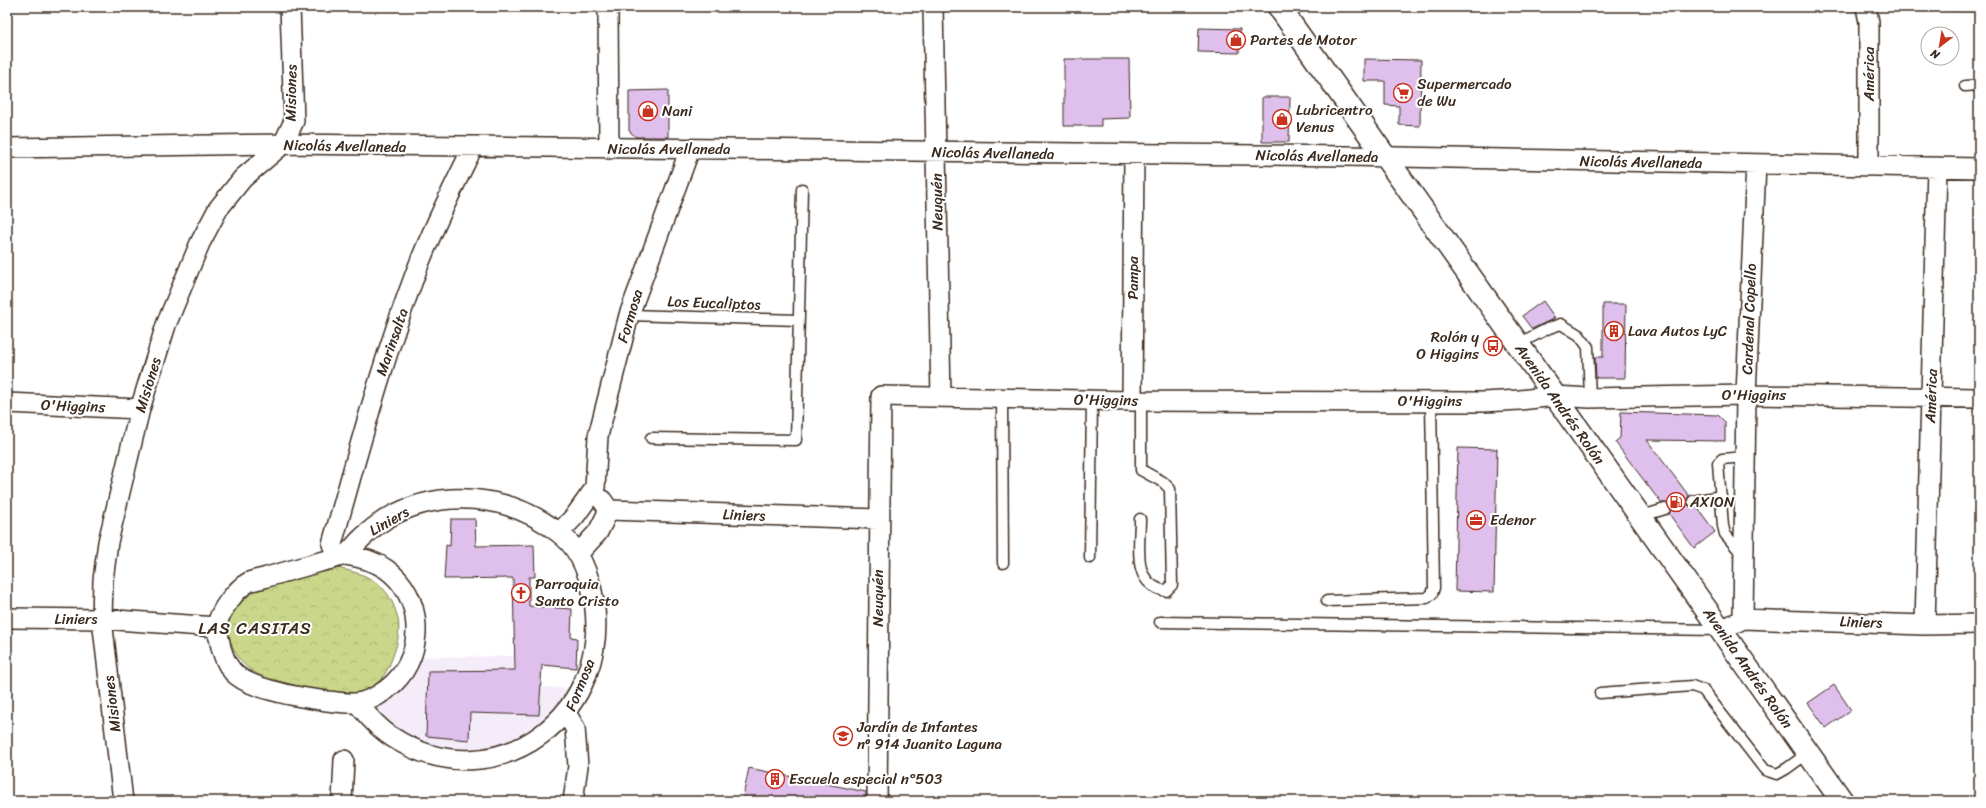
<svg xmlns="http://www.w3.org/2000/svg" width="1986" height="808" font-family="Sriracha,sans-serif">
	<defs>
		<pattern id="park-crowns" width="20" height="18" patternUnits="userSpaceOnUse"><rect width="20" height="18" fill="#cad78b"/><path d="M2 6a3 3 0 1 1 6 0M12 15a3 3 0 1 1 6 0" fill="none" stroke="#aeb978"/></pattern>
	</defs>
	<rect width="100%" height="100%" fill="#fff"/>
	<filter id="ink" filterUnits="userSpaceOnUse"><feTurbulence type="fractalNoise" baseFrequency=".025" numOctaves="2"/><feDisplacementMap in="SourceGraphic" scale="8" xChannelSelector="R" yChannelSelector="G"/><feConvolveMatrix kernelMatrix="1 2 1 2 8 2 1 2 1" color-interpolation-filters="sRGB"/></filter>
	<g filter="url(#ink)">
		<path fill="#f5ecf9" d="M514 656 513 686 583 689 511 749 427 755 360 705 414 657Z"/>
		<path fill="url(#park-crowns)" stroke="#828054" d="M1765 7H1858V11Z
			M1886 7H1979V12L1888 9Z
			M337 568C368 574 388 583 397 615 401 628 398 643 393 656 383 685 369 695 339 694 334 694 327 695 321 693 312 691 304 687 295 685 265 678 243 675 231 643 228 635 226 625 229 616 231 608 239 600 244 593Z"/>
		<path fill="#dfbfec" stroke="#3b2a1e" d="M1199 28 1240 29 1239 53 1198 52Z
			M1064 59H1129L1130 118 1101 119V126H1064Z
			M1364 59 1421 60 1420 126 1399 125V106L1385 105V81H1364Z
			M668 90V137H636L629 131V91Z
			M1262 97H1290L1289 142H1262Z
			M1543 301 1555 318 1532 329 1522 316Z
			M1603 304H1626L1625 378H1596L1595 357H1603Z
			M1621 412 1718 415 1725 422V441L1647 440 1689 496 1687 499 1688 505 1691 507H1697L1715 532 1694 548 1669 514 1671 510 1670 505 1666 503H1661L1615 442 1620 438Z
			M1458 448 1497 449 1494 592 1455 591Z
			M451 519H475L476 546 534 545 535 577H529V606L572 609 571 637 577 638 576 668 542 665 539 715 470 713 469 740 426 736 428 671 515 670 513 578 444 579 446 545 450 546Z
			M1834 685 1851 710 1826 728 1808 703Z
			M749 768 866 792V801H742Z"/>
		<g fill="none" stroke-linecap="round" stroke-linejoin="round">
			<defs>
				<path id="lane" d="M1965 86 1979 85
					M629 315 798 320
					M1518 344 1549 328 1561 324 1579 335 1588 347 1590 398
					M1002 398 1003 563
					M651 438 796 440 802 189
					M1693 501 1721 496
					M1639 517 1665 509
					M1140 519C1140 547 1131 584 1166 591L1172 585 1170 489 1163 482 1141 470V401
					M1743 555 1725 534 1723 526 1718 463 1722 459 1745 457
					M1090 558 1092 400
					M1327 601 1427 598 1432 594 1434 588 1431 401
					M1160 622 1720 630
					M1600 693 1692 686 1703 690 1765 770 1777 774 1786 769 1808 753"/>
				<path id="street" d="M608 7 609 149
					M933 7 941 397
					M1866 7 1869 22V166
					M7 148 283 144 1345 156 1979 168
					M1132 401 1134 155
					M7 403 140 409
					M609 510 878 519
					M559 533 575 516 595 488 598 436 629 315 690 149
					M332 544C358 453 382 361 416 272 432 229 453 188 473 147
					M578 554 598 532 609 510 602 500
					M346 555C360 557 373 560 386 569 423 595 426 652 394 683 385 692 371 701 357 703 342 704 305 698 290 695 273 691 245 685 233 672 225 663 221 650 219 638 218 636 217 628 217 626 219 611 236 589 249 582 254 580 261 579 267 577 285 572 302 567 320 562 328 560 337 558 344 555 351 552 356 543 362 538 369 531 378 524 386 519 441 487 510 494 559 533 578 547 587 569 592 591 619 711 497 805 392 737 378 728 367 715 357 703
					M7 618 102 619 217 627
					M1743 619 1925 625 1979 624
					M1925 625 1937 167
					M1722 630 1743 619 1746 395 1756 164
					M566 713 575 728 578 766 573 801
					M123 801 102 619 103 580 108 542 140 409 166 325 200 243 218 209 243 178 283 144 294 121 290 7
					M342 801 344 760
					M877 801 881 396 1132 401 1483 402 1520 400 1555 396 1590 398 1746 395 1979 398"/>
				<path id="secondary" d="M1279 7 1842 801"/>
			</defs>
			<use href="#lane" stroke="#3b2a1e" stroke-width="13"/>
			<use href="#street" stroke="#3b2a1e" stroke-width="22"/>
			<use href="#secondary" stroke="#3b2a1e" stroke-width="25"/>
			<use href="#lane" stroke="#fff" stroke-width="10"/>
			<use href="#street" stroke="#fff" stroke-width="19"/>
			<use href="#secondary" stroke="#fff" stroke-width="22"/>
		</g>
	</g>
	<defs>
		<symbol id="shop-ring" viewBox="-11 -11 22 22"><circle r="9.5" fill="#fff" stroke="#c8321e" stroke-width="1.5"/><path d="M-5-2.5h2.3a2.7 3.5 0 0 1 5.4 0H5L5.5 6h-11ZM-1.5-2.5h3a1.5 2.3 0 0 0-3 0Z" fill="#c8321e"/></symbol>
		<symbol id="supermarket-ring" viewBox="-11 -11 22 22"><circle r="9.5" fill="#fff" stroke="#c8321e" stroke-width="1.5"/><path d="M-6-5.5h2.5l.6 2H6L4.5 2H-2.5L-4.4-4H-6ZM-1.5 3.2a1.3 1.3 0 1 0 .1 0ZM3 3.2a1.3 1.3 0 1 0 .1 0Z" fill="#c8321e"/></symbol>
		<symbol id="building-ring" viewBox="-11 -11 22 22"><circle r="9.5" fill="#fff" stroke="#c8321e" stroke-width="1.5"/><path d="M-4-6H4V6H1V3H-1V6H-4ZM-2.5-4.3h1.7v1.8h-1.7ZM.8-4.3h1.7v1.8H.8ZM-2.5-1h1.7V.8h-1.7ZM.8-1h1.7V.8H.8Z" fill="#c8321e"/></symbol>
		<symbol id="bus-ring" viewBox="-11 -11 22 22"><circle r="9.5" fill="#fff" stroke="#c8321e" stroke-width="1.5"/><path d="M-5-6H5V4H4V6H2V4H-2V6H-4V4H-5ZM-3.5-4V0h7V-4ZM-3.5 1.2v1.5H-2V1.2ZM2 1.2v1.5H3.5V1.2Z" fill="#c8321e"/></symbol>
		<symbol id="fuel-ring" viewBox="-11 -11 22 22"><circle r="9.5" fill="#fff" stroke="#c8321e" stroke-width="1.5"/><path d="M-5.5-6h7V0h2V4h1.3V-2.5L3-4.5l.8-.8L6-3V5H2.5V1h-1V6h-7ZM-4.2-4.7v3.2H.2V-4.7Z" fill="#c8321e"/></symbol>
		<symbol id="office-ring" viewBox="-11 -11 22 22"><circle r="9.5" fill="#fff" stroke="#c8321e" stroke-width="1.5"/><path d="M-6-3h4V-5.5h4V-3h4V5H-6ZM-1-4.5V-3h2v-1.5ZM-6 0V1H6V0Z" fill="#c8321e"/></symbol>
		<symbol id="church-ring" viewBox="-11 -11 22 22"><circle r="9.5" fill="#fff" stroke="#c8321e" stroke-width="1.5"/><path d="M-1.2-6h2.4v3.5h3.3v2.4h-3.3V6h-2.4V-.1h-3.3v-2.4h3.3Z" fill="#c8321e"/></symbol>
		<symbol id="school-ring" viewBox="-11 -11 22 22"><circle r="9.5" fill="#fff" stroke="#c8321e" stroke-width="1.5"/><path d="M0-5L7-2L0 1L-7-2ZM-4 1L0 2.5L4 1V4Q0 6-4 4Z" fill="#c8321e"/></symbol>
	</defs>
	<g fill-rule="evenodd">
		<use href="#shop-ring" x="1225" y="29" width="22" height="22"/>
		<use href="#supermarket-ring" x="1392" y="82" width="22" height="22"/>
		<use href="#shop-ring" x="637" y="100" width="22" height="22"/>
		<use href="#shop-ring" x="1271" y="108" width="22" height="22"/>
		<use href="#building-ring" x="1603" y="320" width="22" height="22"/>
		<use href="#bus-ring" x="1482" y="335" width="22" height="22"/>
		<use href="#fuel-ring" x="1665" y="491" width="22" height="22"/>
		<use href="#office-ring" x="1465" y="509" width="22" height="22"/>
		<use href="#church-ring" x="510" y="582" width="22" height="22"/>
		<use href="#school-ring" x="832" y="725" width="22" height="22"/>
		<use href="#building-ring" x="764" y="768" width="22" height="22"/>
	</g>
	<g text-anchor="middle" stroke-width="4" stroke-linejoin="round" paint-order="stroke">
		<g font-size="15" fill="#3b2a1e" stroke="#fff" text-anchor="start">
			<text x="1250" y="45">Partes de Motor</text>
			<text x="1417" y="89">Supermercado<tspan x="1417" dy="17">de Wu</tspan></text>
			<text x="1296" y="115">Lubricentro<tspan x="1296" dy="17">Venus</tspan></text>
			<text x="662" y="116">Nani</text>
			<text x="1628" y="336">Lava Autos LyC</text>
			<text x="1479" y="342" text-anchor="end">Rolón y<tspan x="1479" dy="17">O Higgins</tspan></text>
			<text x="1690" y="507">AXION</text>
			<text x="1490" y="525">Edenor</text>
			<text x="535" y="589">Parroquia<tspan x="535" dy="17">Santo Cristo</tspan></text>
			<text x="857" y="732">Jardín de Infantes<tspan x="857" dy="17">nº 914 Juanito Laguna</tspan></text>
			<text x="789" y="784">Escuela especial n°503</text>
		</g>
		<g font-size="15" fill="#3b2a1e" stroke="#fff">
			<text transform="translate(1869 74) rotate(-90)" y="5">América</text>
			<text transform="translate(291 93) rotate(-89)" y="5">Misiones</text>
			<text transform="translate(345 146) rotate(1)" y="5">Nicolás Avellaneda</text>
			<text x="669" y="154">Nicolás Avellaneda</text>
			<text transform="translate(993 153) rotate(1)" y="5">Nicolás Avellaneda</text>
			<text transform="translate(1317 156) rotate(1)" y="5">Nicolás Avellaneda</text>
			<text transform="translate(1641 162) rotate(1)" y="5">Nicolás Avellaneda</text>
			<text transform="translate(937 202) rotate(-91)" y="5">Neuquén</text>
			<text transform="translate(1133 278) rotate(-90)" y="5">Pampa</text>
			<text transform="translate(714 303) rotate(2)" y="5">Los Eucaliptos</text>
			<text transform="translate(630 316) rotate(-73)" y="5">Formosa</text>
			<text transform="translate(1749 319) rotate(-88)" y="5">Cardenal Copello</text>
			<text transform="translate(392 342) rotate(-71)" y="5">Marinsalta</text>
			<text transform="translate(148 385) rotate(-73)" y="5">Misiones</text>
			<text x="1754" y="400">O'Higgins</text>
			<text transform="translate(1931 396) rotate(-88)" y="5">América</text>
			<text transform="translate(1106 400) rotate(1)" y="5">O'Higgins</text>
			<text x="1430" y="406">O'Higgins</text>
			<text transform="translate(1560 404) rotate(55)" y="5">Avenida Andrés Rolón</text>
			<text transform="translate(73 406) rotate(2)" y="5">O'Higgins</text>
			<text transform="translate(744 515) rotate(2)" y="5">Liniers</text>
			<text transform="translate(389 521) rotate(-30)" y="5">Liniers</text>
			<text transform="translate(878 598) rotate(-90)" y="5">Neuquén</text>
			<text x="76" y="624">Liniers</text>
			<text transform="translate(1861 622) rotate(2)" y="5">Liniers</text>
			<text transform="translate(1748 668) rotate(55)" y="5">Avenida Andrés Rolón</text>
			<text transform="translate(580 685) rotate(-68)" y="5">Formosa</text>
			<text transform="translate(112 704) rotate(-97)" y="5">Misiones</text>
		</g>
		<g font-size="17" letter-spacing="1" fill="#3b2a1e" stroke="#fff">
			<text x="255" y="634">LAS CASITAS</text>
		</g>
	</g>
	<rect width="1986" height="808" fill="none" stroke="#fff" stroke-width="24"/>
	<rect x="12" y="12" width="1962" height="784" fill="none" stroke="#3b2a1e" stroke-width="1.5" filter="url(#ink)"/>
	<g transform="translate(1940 46) rotate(211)"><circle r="19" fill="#ffffff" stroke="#b1aaa5"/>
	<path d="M0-3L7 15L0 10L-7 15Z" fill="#c8321e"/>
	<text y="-6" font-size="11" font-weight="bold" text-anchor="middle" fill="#3b2a1e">N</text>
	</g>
</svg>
